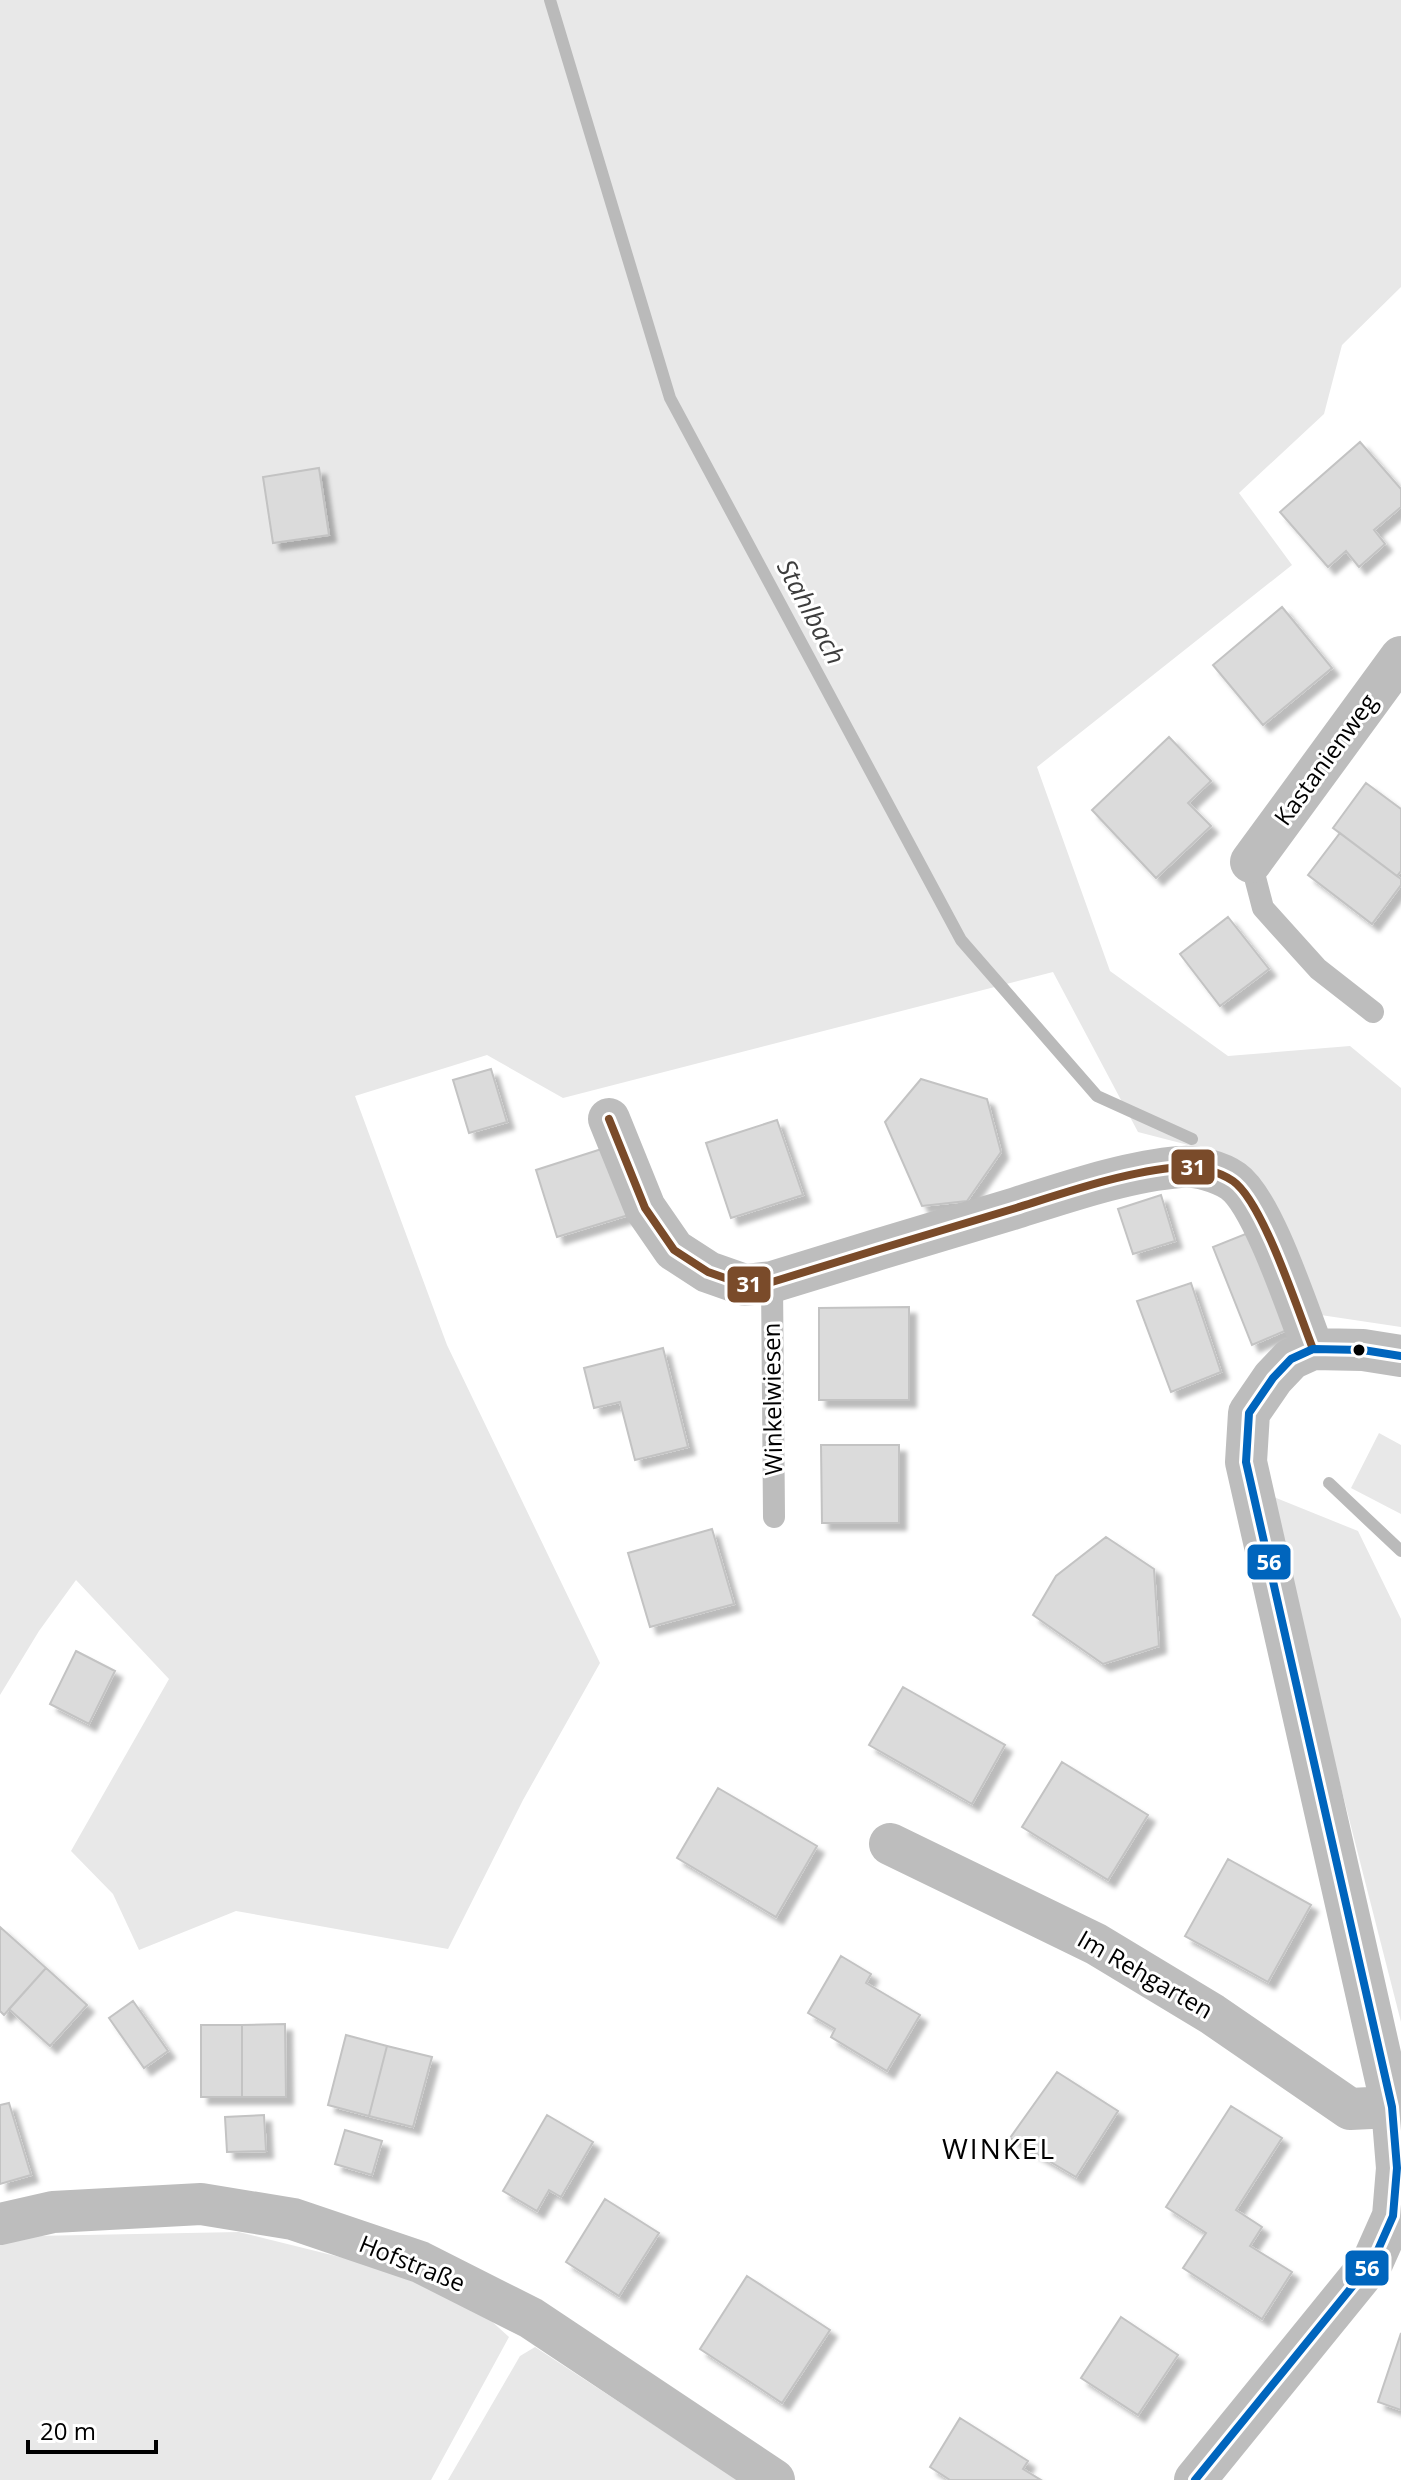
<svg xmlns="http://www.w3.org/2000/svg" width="1401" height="2480" font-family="'Open Sans',sans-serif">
	<defs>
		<filter id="shadow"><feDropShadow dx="7" dy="7" stdDeviation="2" flood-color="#0004"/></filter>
	</defs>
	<rect width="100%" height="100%" fill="#fff"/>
	<path fill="#e8e8e8" d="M0 0H1401V287L1342 345 1324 414 1239 493 1292 565 1037 767 1110 971 1228 1056 1350 1046 1401 1088V1327L1314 1314 1223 1154 1138 1132 1053 972 563 1098 487 1055 355 1096 447 1345 600 1663 523 1800 448 1949 236 1911 139 1950 113 1894 71 1851 169 1679 76 1580 39 1631 0 1695Z
		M1379 1433 1401 1445V1514L1351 1488Z
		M1266 1494 1358 1531 1401 1619V2022Z
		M239 2232 364 2263 425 2286 487 2317 509 2337 431 2480H0V2244L33 2236Z
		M535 2347 738 2480H448L520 2356Z"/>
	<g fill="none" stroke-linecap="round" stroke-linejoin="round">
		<path stroke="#bababa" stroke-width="12" d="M550 0 670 398 961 940 1097 1096 1192 1139
			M1329 1483 1401 1551"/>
	</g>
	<path fill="#dbdbdb" stroke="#c3c3c3" stroke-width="2" filter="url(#shadow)" d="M1360 442 1401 489V507L1374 530 1385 544 1359 567 1346 551 1328 567 1280 512Z
		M319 468 329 535 273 543 263 477Z
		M1282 607 1332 668 1263 725 1213 665Z
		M1169 737 1211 781 1188 803 1211 826 1156 878 1092 810Z
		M1366 783 1401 809V871L1397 876 1333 828Z
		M1340 833 1401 879V885L1372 924 1308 875Z
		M1228 917 1269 969 1220 1006 1180 954Z
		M491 1069 507 1122 469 1133 453 1080Z
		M921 1079 987 1099 1001 1152 967 1201 922 1206 885 1122Z
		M777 1120 803 1195 731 1218 706 1143Z
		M614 1145 635 1213 557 1237 536 1170Z
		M1161 1195 1175 1241 1133 1254 1118 1209Z
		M1248 1233 1287 1330 1252 1345 1213 1247Z
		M1191 1283 1221 1372 1171 1392 1137 1301Z
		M909 1307V1400H819V1308Z
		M663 1348 688 1447 635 1460 620 1402 594 1408 584 1368Z
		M821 1445H899V1523H822Z
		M712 1529 734 1604 650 1627 628 1553Z
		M1106 1537 1154 1569 1159 1646 1103 1664 1033 1615 1056 1576Z
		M76 1651 115 1671 89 1724 50 1704Z
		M903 1687 1005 1745 972 1804 869 1745Z
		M1062 1762 1148 1815 1108 1880 1022 1827Z
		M718 1788 817 1846 776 1917 677 1858Z
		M1228 1859 1311 1905 1268 1982 1185 1936Z
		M0 1927 46 1968 4 2015 0 2011Z
		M841 1956 871 1974 866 1983 920 2015 887 2071 831 2037 835 2029 808 2013Z
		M46 1968 87 2005 50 2046 9 2009Z
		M133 2001 168 2051 144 2068 109 2018Z
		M285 2024 286 2097H242V2025Z
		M201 2025H242V2097H201Z
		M346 2035 387 2046 369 2116 328 2105Z
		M387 2046 432 2057 413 2127 369 2116Z
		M1057 2072 1118 2111 1076 2177 1010 2138Z
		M9 2103 31 2175 0 2184V2105Z
		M1231 2106 1282 2138 1236 2210 1262 2227 1250 2246 1292 2272 1262 2319 1183 2268 1206 2233 1166 2207Z
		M264 2115 266 2151 227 2152 225 2117Z
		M547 2115 593 2142 561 2197 549 2190 537 2211 503 2191Z
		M345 2130 382 2141 372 2175 335 2164Z
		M605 2199 659 2233 619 2296 566 2262Z
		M747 2276 830 2330 782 2403 700 2349Z
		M1121 2317 1178 2355 1138 2415 1081 2378Z
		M1401 2333V2410L1378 2402Z
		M960 2418 1028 2461 1023 2469 1041 2480H950L930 2467Z"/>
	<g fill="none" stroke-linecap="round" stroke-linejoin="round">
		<path stroke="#bdbdbd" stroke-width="22" d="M1251 862 1263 908 1318 969 1373 1012
			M772 1282 774 1517"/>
		<path stroke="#bdbdbd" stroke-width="42" d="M1251 862 1401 657
			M609 1119 645 1208 674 1250 708 1272 745 1285 772 1282C853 1257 935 1232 1016 1208 1067 1192 1128 1171 1180 1167 1196 1165 1220 1172 1233 1181 1263 1202 1298 1311 1313 1349
			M890 1844 1096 1944 1212 2014 1350 2109 1392 2107
			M0 2224 53 2212 201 2204 293 2219 420 2262 531 2318 774 2480
			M1195 2480 1373 2261 1393 2216 1397 2168 1392 2107 1246 1462 1249 1413 1273 1378 1291 1359 1313 1349 1363 1350 1401 1356"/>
		<defs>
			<path id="bus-1" d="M609 1119 645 1208 674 1250 708 1272 745 1285 772 1282C853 1257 935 1232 1016 1208 1067 1192 1128 1171 1180 1167 1196 1165 1220 1172 1233 1181 1263 1202 1298 1311 1313 1349"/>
			<path id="bus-2" d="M1195 2480 1373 2261 1393 2216 1397 2168 1392 2107 1246 1462 1249 1413 1273 1378 1291 1359 1313 1349 1363 1350 1401 1356"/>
		</defs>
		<use href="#bus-1" stroke="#fff" stroke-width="14"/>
		<use href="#bus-2" stroke="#fff" stroke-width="14"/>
		<use href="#bus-1" stroke="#7a4b2a" stroke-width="8"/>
		<use href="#bus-2" stroke="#0065bd" stroke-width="8"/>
	</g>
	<circle fill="#000" stroke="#fff" stroke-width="3" cx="1359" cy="1350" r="7"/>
	<g text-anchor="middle" stroke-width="6" stroke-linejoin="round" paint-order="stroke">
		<g font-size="24" fill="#000" stroke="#fff">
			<text transform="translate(1326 760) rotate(-54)" y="8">Kastanienweg</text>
			<text transform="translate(773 1399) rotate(-91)" y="8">Winkelwiesen</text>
			<text transform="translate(1145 1975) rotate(30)" y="8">Im Rehgarten</text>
			<text transform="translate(412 2264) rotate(22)" y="8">Hofstraße</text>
		</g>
		<g font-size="26" font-style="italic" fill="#3d3d3d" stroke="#fff">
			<text transform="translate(811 612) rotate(62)" y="9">Stahlbach</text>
		</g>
		<g font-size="28" letter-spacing="2" fill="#000" stroke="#fff">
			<text x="999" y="2159">WINKEL</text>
		</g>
	</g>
	<g stroke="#fff" stroke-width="3">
		<rect x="1170" y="1148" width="46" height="38" rx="8" fill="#7a4b2a"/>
		<rect x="726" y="1265" width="46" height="39" rx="8" fill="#7a4b2a"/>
		<rect x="1246" y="1543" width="46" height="38" rx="8" fill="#0065bd"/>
		<rect x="1344" y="2249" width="46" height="38" rx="8" fill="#0065bd"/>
	</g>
	<g font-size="22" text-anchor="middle" font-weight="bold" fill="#fff">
		<text x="1193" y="1175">31</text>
		<text x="749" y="1292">31</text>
		<text x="1269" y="1570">56</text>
		<text x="1367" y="2276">56</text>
	</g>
	<path d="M28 2440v12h128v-12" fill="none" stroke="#000000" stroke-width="4"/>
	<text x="40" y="2440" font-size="24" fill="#000000" stroke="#ffffff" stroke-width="6" paint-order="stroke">20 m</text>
</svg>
